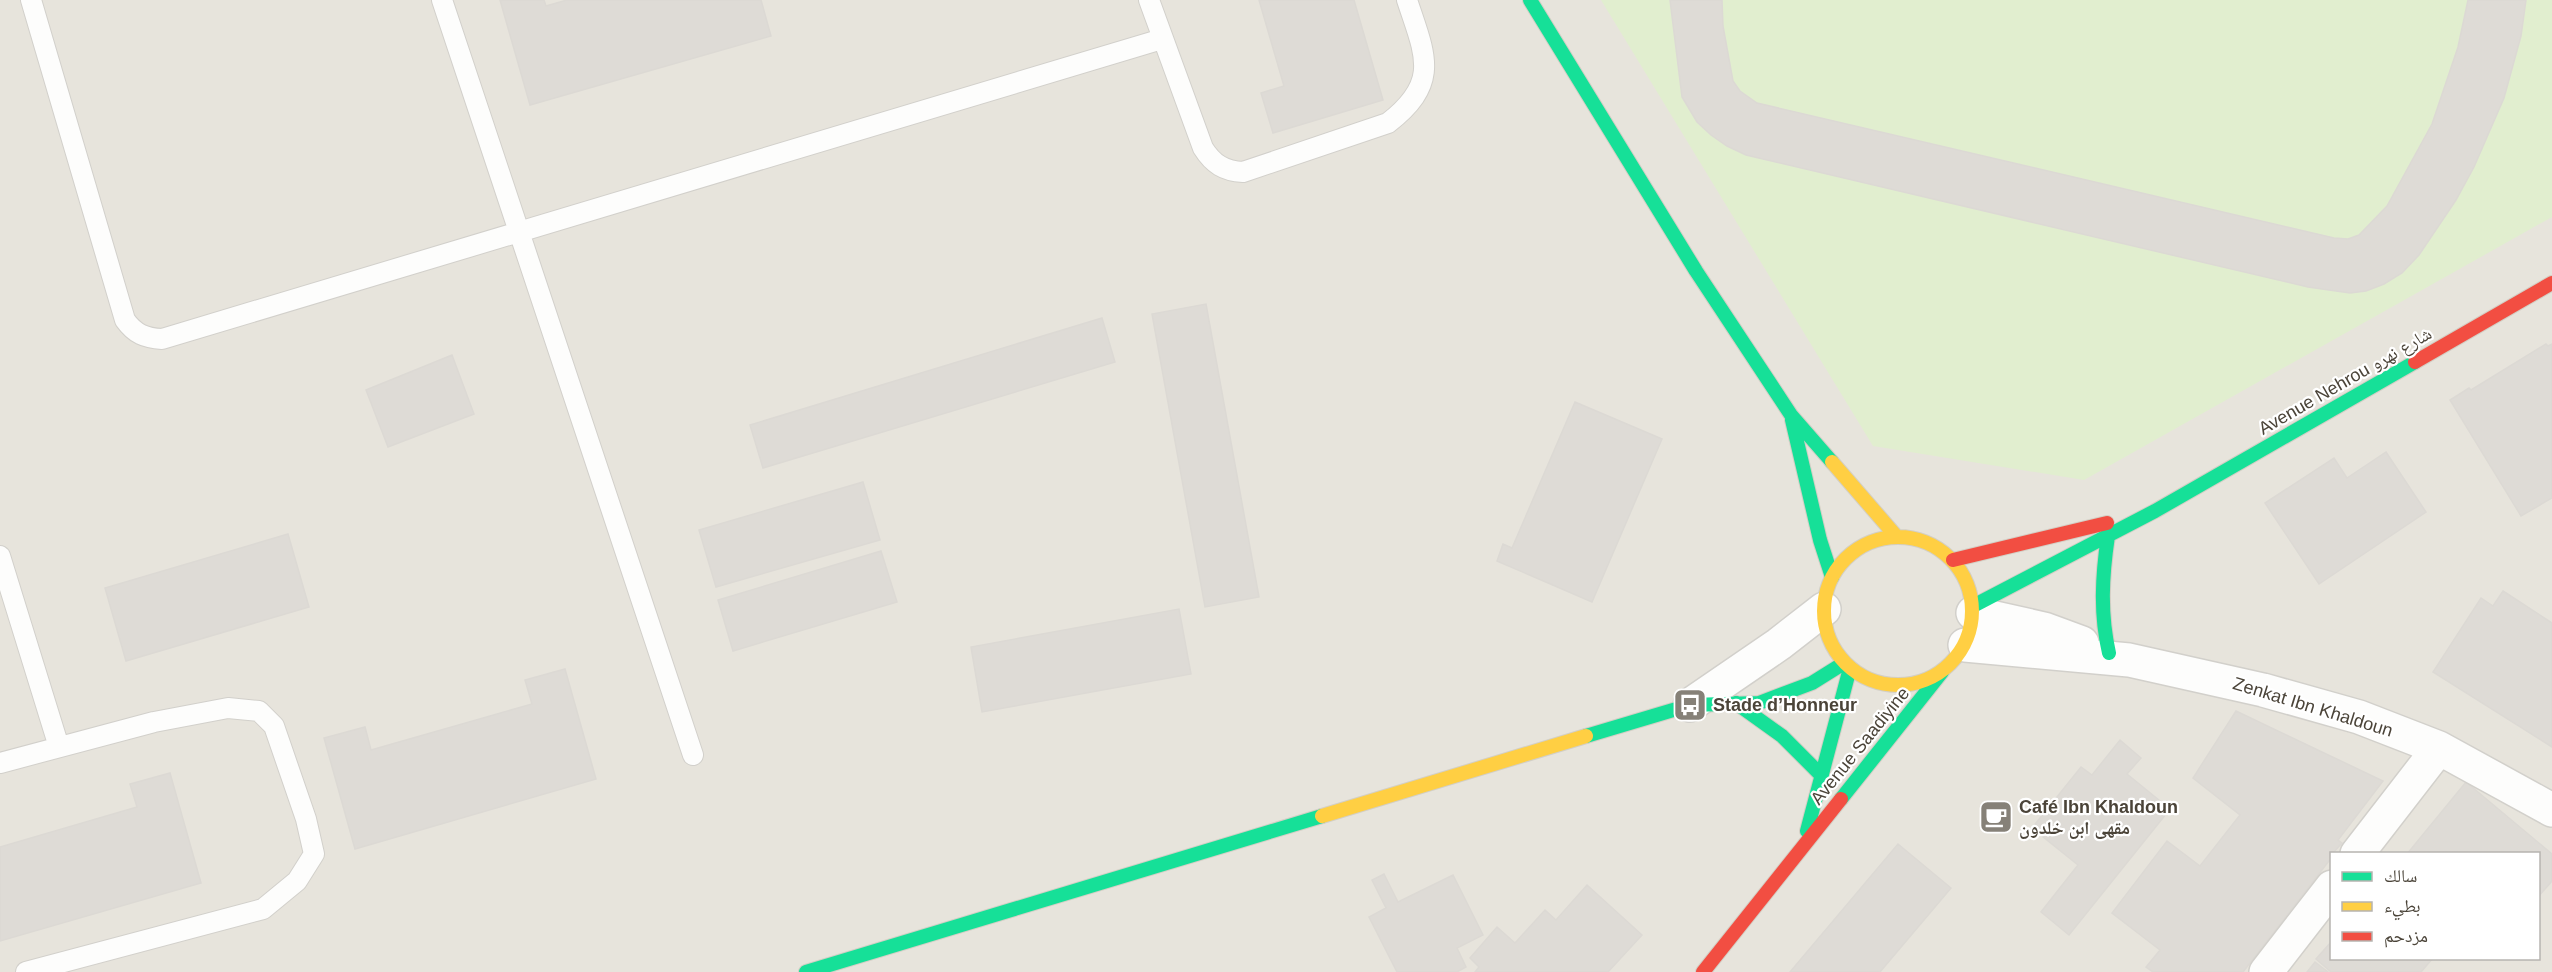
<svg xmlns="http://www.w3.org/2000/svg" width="2552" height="972" font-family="Helvetica,'Noto Naskh Arabic',sans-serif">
	<rect width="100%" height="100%" fill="#f4f2ee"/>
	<path fill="#e7e4dc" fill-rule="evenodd" d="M0 0H2552V972H0ZM2332 854H2538V958H2332Z"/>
	<path fill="#e1eecf" d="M1601 0H2552V217L2084 480 1873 446Z"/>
	<path fill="#dedbd6" stroke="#dcd9d4" stroke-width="1.5" d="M500 0H544L546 6 567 0H761L771 36 530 105Z
		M1259 0H1354L1383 100 1273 133 1261 93 1284 86Z
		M1670 0H1722L1723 26 1733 81 1740 91 1757 103 2334 238 2348 239 2359 235 2387 206 2432 124 2458 47 2468 0H2526L2521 36 2504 98 2474 167 2456 200 2419 255 2402 273 2384 284 2366 291 2350 293 2308 287 1746 155 1727 146 1711 135 1697 122 1682 97Z
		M1206 304 1259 597 1205 607 1152 314Z
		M1102 318 1115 362 763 468 750 425Z
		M2546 344 2548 346 2552 344V498L2521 516 2450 400 2469 388 2471 390Z
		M452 355 474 414 388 447 366 390Z
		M1575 402 1662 439 1592 602 1497 561 1503 544 1512 548Z
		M2386 452 2426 512 2319 584 2265 503 2334 458 2347 478Z
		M863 482 880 540 716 587 699 530Z
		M288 534 309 607 126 661 105 588Z
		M881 551 897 602 733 651 718 600Z
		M2503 591 2552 623V747L2433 672 2481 598 2493 606Z
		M1179 609 1191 674 982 712 971 647Z
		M565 669 596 779 355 849 324 738 365 727 371 750 532 704 525 680Z
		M2236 711 2383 781 2338 840 2342 843 2332 854V857L2243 972H2153L2146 967 2160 950 2112 913 2167 841 2200 866 2240 815 2193 778Z
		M2120 740 2141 758 2127 774 2170 809 2069 935 2041 912 2078 865 2032 828 2081 767 2092 775Z
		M170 773 201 883 0 941V847L137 807 130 784Z
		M2466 782 2552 854V881L2538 897V854H2407Z
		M1898 844 1951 888 1880 972H1790Z
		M1384 874 1398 902 1453 875 1483 935 1457 948 1466 967 1457 972H1397L1369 917 1386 908 1372 880Z
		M1587 885 1642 935 1608 972H1475L1479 967 1470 958 1497 927 1515 943 1545 910 1556 920Z
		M2332 941V958H2433L2421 972H2331L2316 959Z
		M2315 962 2328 972H2307Z"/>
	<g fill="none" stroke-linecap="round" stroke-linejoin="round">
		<defs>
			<path id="lane" d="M31 0 125 320C135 334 145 338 162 339L1162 39
				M442 0 693 755
				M1149 0 1203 148C1213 164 1224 171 1243 172L1388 123C1441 82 1425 55 1407 0
				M0 556 59 747
				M0 763 154 722 228 708 259 711 274 726 306 819 314 854 297 881 263 909 26 972"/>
			<path id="street" d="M1973 613 2044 629 2082 643
				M1965 645 2129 660 2263 690 2359 717 2439 748 2552 810
				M1690 705 1779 644 1824 609
				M2357 854 2439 748
				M2266 972 2332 887"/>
			<path id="fast" d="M1530 0 1696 271 1791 415 1832 462
				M1792 420 1820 540 1832 577
				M2108 536C2102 576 2100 614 2109 653
				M1973 606 2155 511 2415 362
				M1736 703 1782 736 1822 776
				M1586 736 1690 705 1759 703 1812 683 1844 663
				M1841 799 1942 672
				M1807 831 1850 668
				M806 972 1322 816"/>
			<path id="slow" d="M1832 462 1896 536
				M1824 611a74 74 0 1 1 148 0a74 74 0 1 1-148 0Z
				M1322 816 1586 736"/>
			<path id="jam" d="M2415 362 2552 283
				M1953 560 2107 523
				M1703 972 1841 799"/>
		</defs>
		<use href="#lane" stroke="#d2d0cb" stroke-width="22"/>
		<use href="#street" stroke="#d2d0cb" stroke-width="36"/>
		<use href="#fast" stroke="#d3cfc5" stroke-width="16"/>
		<use href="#slow" stroke="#d3cfc5" stroke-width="16"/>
		<use href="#jam" stroke="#d3cfc5" stroke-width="16"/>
		<use href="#lane" stroke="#fdfdfc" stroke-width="20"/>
		<use href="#street" stroke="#fdfdfc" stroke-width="33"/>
		<use href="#fast" stroke="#16e098" stroke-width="14"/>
		<use href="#slow" stroke="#ffcf43" stroke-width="14"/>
		<use href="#jam" stroke="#f24e42" stroke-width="14"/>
	</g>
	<defs>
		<symbol id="bus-square" viewBox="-11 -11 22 22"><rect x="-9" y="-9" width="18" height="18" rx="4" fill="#868178" stroke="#fff"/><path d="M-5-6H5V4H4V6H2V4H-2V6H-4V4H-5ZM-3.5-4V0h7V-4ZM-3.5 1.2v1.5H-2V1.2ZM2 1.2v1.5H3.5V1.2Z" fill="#fff"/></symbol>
		<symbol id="cafe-square" viewBox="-11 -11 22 22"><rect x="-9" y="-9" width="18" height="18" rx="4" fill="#868178" stroke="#fff"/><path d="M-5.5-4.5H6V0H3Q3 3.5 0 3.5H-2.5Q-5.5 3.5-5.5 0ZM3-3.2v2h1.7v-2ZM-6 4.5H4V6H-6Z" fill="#fff"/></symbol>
	</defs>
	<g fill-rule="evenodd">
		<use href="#bus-square" x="1671" y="686" width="38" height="38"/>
		<use href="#cafe-square" x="1977" y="798" width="38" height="38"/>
	</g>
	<g text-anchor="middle" stroke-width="4.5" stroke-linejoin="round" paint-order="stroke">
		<g font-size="18" fill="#4b4439" stroke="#fff">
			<text transform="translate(2345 381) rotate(-30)" y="6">Avenue Nehrou شارع نهرو</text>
			<text transform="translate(2313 707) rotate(17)" y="6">Zenkat Ibn Khaldoun</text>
			<text transform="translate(1860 746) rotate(-51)" y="6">Avenue Saadiyine</text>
		</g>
		<g font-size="18" font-weight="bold" fill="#4b4439" stroke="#fff" text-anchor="start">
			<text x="1713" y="711">Stade d’Honneur</text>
			<text x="2019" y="813">Café Ibn Khaldoun<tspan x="2019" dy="21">مقهى ابن خلدون</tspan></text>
		</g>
	</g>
	<rect x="2330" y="852" width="210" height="108" fill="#ffffff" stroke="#b7b4b0" stroke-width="1.5"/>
	<rect x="2342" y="872" width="30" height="9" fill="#16e098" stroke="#b7b4b0" stroke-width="1.5"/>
	<text x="2384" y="882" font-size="18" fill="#4b4439">سالك</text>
	<rect x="2342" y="902" width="30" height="9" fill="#ffcf43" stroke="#b7b4b0" stroke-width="1.5"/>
	<text x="2384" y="912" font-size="18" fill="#4b4439">بطيء</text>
	<rect x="2342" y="932" width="30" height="9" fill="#f24e42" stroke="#b7b4b0" stroke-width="1.5"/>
	<text x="2384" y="942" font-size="18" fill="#4b4439">مزدحم</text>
</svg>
